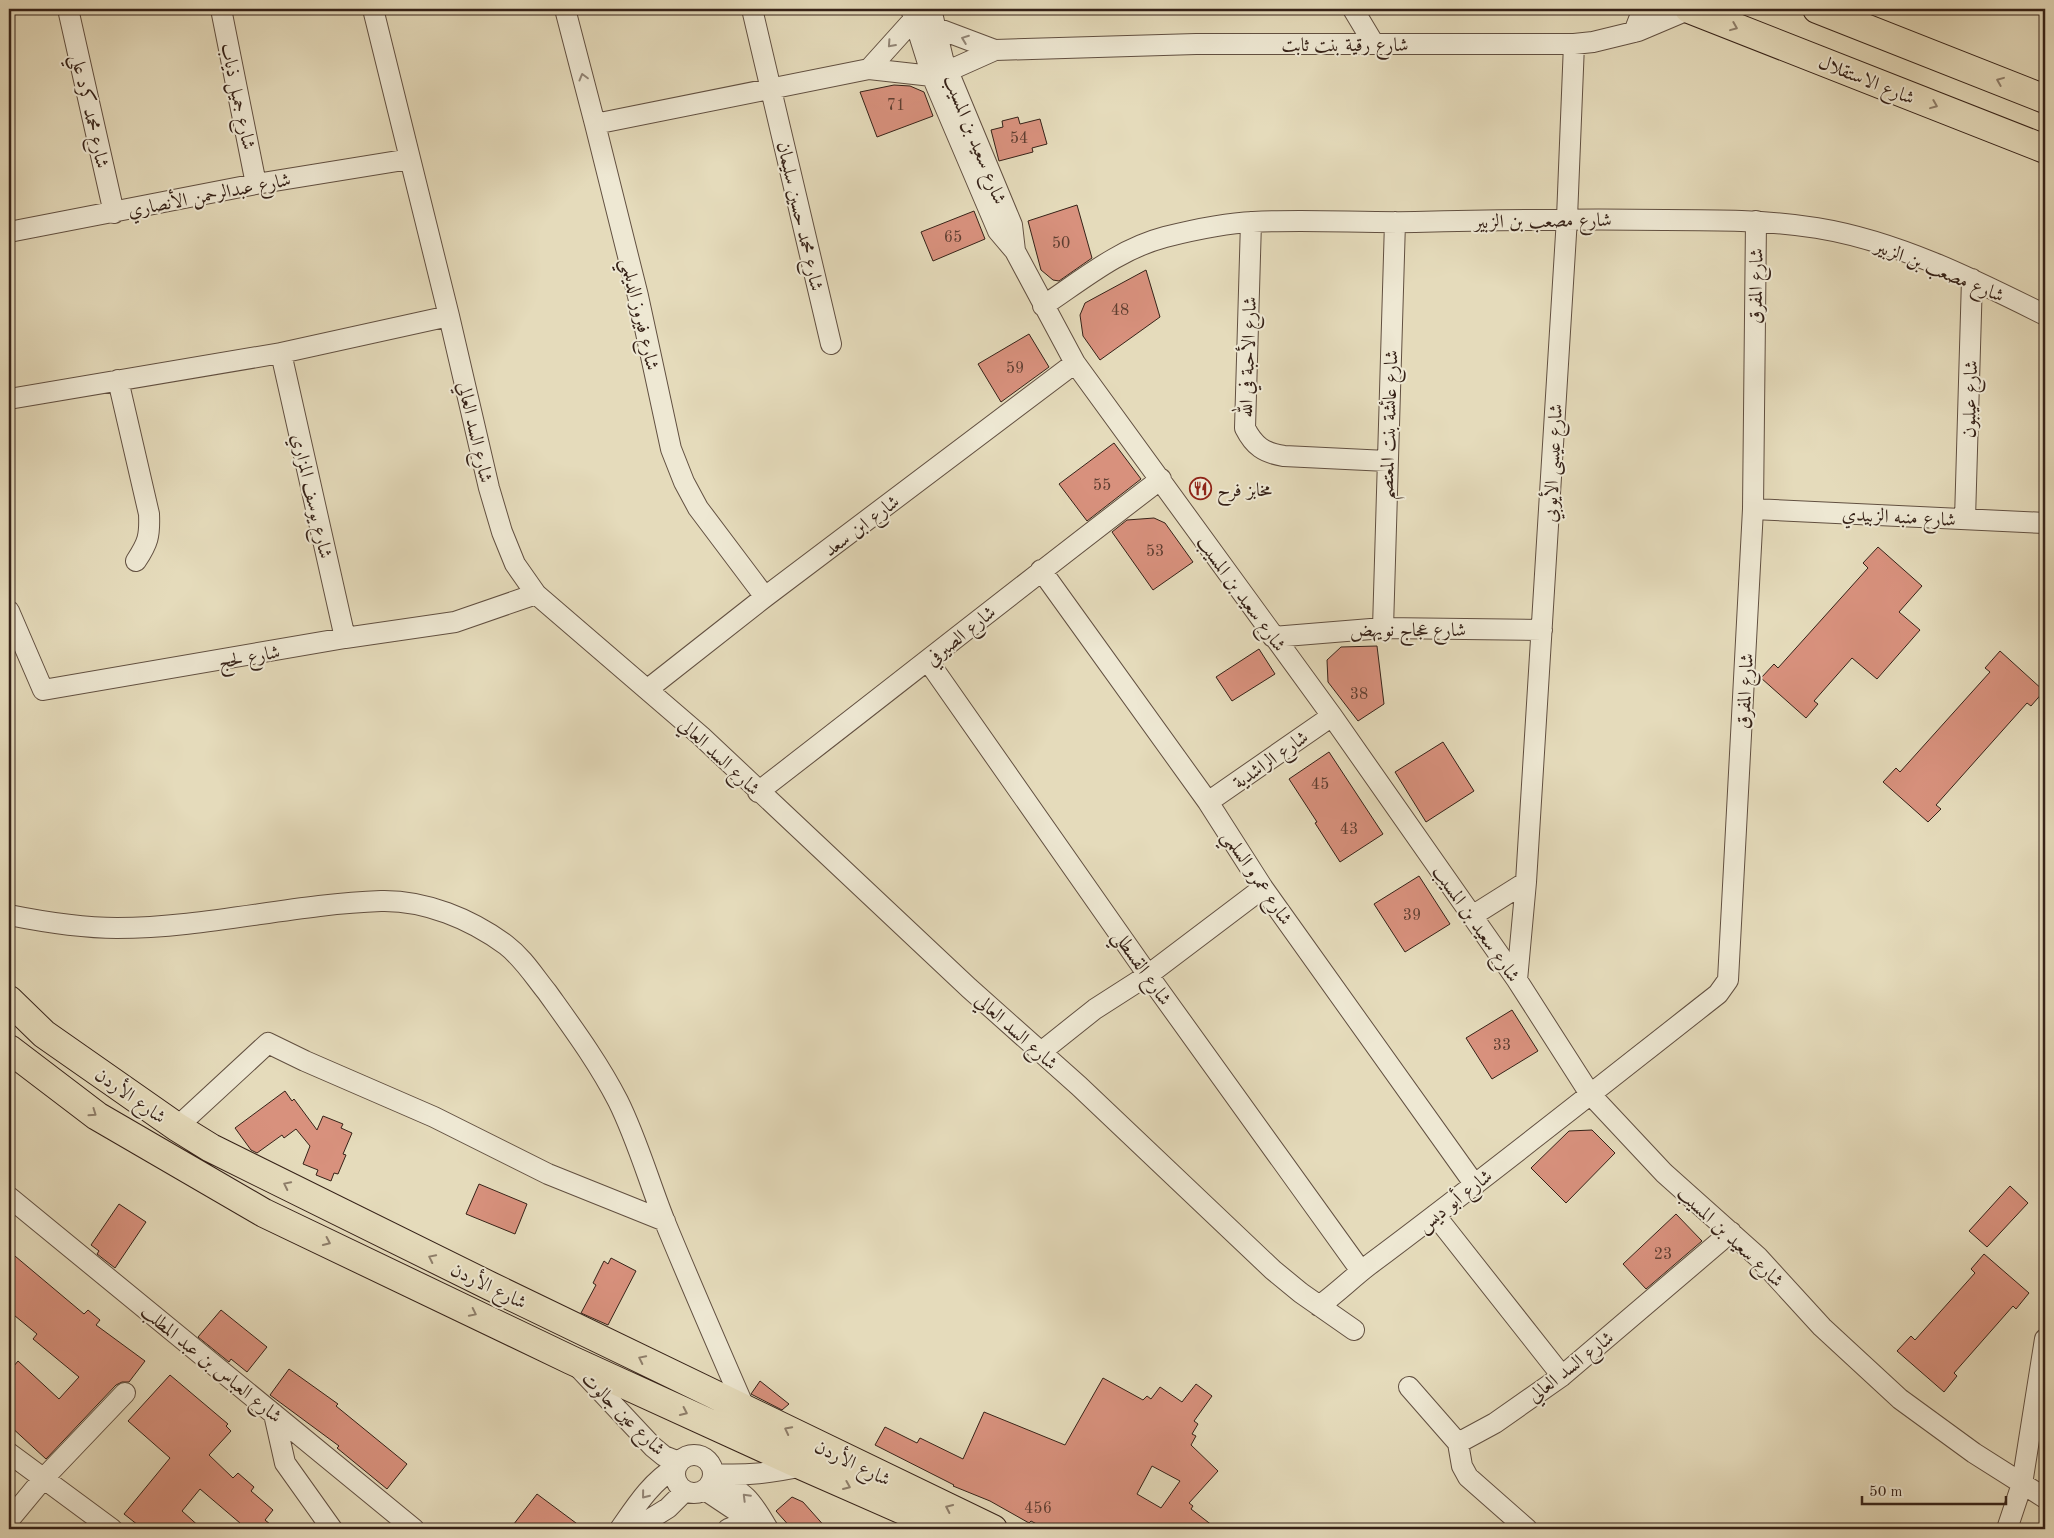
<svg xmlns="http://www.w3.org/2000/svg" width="2054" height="1538" font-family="'Old Standard TT',Amiri,serif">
	<rect width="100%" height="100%" fill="#e5dbbb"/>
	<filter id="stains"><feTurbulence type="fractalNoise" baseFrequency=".004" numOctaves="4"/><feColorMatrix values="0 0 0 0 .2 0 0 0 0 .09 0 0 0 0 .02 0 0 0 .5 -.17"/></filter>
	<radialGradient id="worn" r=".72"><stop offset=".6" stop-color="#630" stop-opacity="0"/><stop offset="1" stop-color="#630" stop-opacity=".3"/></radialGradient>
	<path fill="#d8917d" stroke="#362218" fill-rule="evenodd" d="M894 85 910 86 924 92 933 116 877 137 860 92Z
		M1018 117 1020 124 1040 119 1047 144 1032 148 1033 152 999 161 991 130 1003 127 1002 121Z
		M1077 205 1092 258 1059 281 1053 280 1041 270 1028 221Z
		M974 211 985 239 933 261 921 232Z
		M1146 270 1160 317 1100 360 1083 336 1080 315 1085 303Z
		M1029 334 1049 367 1001 402 978 364Z
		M1114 443 1141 479 1087 521 1059 484Z
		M1154 518 1165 523 1193 562 1153 590 1112 532 1127 520Z
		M1878 547 1922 586 1899 612 1920 630 1877 679 1852 658 1814 701 1818 704 1806 718 1761 678 1774 664 1778 668 1868 568 1863 563Z
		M1377 646 1384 704 1358 721 1328 682 1327 660 1341 647Z
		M1259 649 1275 674 1232 701 1216 677Z
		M2000 651 2044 691 2031 706 2027 703 1936 805 1941 809 1928 822 1883 782 1896 768 1900 772 1990 672 1985 668Z
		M1443 742 1474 791 1426 822 1395 772Z
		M1329 752 1383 834 1340 862 1315 823 1317 822 1289 779Z
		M1419 876 1450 924 1405 952 1374 904Z
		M1512 1010 1538 1051 1492 1079 1466 1038Z
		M285 1091 292 1101 294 1099 317 1130 323 1116 343 1124 341 1128 352 1133 343 1154 346 1155 338 1174 334 1173 331 1181 316 1175 318 1170 303 1164 310 1146 296 1129 284 1138 282 1135 257 1153 251 1150 235 1128Z
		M1592 1130 1615 1153 1566 1203 1531 1168 1569 1131Z
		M479 1184 527 1204 515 1234 466 1214Z
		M2010 1186 2028 1203 1987 1247 1969 1231Z
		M119 1204 146 1222 115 1268 97 1254 99 1251 91 1245Z
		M1676 1214 1702 1241 1646 1289 1623 1264Z
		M9 1251 84 1314 88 1310 100 1320 96 1325 145 1361 129 1382H122L116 1385 46 1459 9 1425V1372L18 1361 59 1399 79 1377 33 1339 37 1334 9 1311Z
		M1984 1254 2029 1293 2016 1309 2013 1306 1954 1373 1957 1376 1944 1392 1897 1351 1911 1336 1915 1340 1975 1273 1971 1269Z
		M611 1258 636 1271 608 1325 581 1313 596 1285 593 1283 604 1261 608 1264Z
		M221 1310 267 1347 247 1372 231 1359 229 1362 198 1337Z
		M289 1369 338 1404 336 1406 407 1464 387 1489 337 1448 339 1446 270 1395Z
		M170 1375 228 1424 226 1426 231 1431 209 1455 233 1478 238 1473 254 1487 251 1491 273 1510 265 1520 276 1529H247L200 1489 182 1511 202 1529H143L124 1514 170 1458 128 1421Z
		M1103 1378 1143 1400 1147 1396 1151 1399 1160 1387 1182 1402 1196 1384 1212 1396 1194 1421 1198 1424 1192 1434 1196 1436 1191 1445 1218 1471 1189 1503 1193 1506 1191 1509 1217 1529H1046L1031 1521 1029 1523 990 1501 953 1486 954 1485 875 1445 885 1427 917 1443 920 1438 963 1459 984 1412 1065 1445ZM1152 1466 1180 1481 1161 1508 1137 1494Z
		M760 1381 789 1404 782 1410 751 1394Z
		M537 1494 584 1529H510Z
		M792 1497 803 1502 827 1529H792L776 1511Z"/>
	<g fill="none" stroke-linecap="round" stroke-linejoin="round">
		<defs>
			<path id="minor" d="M68 9 114 213
				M221 9 256 184
				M373 9 449 316 489 488 502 532 515 564 536 594 701 736 969 988 1079 1086 1273 1270 1301 1293 1354 1330
				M565 9 595 124 638 296 671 449 684 482 698 508 765 597
				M752 9 831 344
				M911 9 932 76 998 231 1015 251 1075 363 1332 716 1517 980 1590 1094 1664 1173 1758 1257 1822 1327 1900 1399 1974 1453 2045 1498
				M931 9 943 59 1012 225 1015 251
				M1353 9 1374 44
				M934 27 995 50
				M1634 32 1643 9
				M869 69 914 19
				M948 71 995 50 1196 44H1574L1593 42 1638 31 1690 9
				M595 124 869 69 932 76
				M1251 222 1245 428C1254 446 1264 453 1284 456L1387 461
				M9 232 256 184 410 159
				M1043 306C1082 280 1119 249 1165 237 1193 230 1224 223 1253 222 1307 219 1361 223 1415 222 1498 220 1582 219 1665 220 1716 220 1767 220 1817 228 1897 241 1973 279 2045 315
				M281 353 345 638
				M118 380 149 514C150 536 148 543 136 561
				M9 399 281 353 449 316
				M1753 509 2045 523
				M1965 519 1972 279
				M1041 570 1208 802 1263 888 1475 1185
				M9 611 43 690 345 638 455 622 536 594
				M1383 628 1395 222
				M1273 637 1383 628 1542 630
				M928 661 1148 975 1361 1271
				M648 689 765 597 1075 363
				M758 792C893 688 1026 582 1161 479
				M1208 802 1332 716
				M9 915C44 922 81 928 117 928 205 928 293 904 381 901 425 900 471 919 506 945 523 958 534 976 547 992 572 1027 598 1062 618 1101 637 1139 649 1182 665 1222 691 1285 718 1347 745 1409
				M1472 916 1526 882
				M1517 980 1526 882 1567 218 1574 44
				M1041 1052 1095 1009 1148 975 1263 888
				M177 1127 268 1043 305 1061 434 1117 548 1174 665 1221
				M9 1197 414 1529
				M1435 1215 1562 1376
				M1319 1306C1337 1293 1352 1278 1369 1265 1487 1177 1602 1085 1718 994L1728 980 1753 509 1756 221
				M578 1367 653 1447 664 1456 679 1462
				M1409 1387 1458 1443 1462 1466 1468 1477 1527 1529
				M274 1414 285 1463 332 1529
				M1458 1443 1495 1423 1562 1376 1731 1232
				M9 1453 112 1529
				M675 1474a19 19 0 1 1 38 0a19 19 0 1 1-38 0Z
				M714 1474C747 1476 770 1473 803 1466
				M714 1476C746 1494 750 1498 768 1529
				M705 1490 738 1512 767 1528
				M9 1520 43 1479 125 1393
				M620 1529C636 1506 651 1482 676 1467
				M634 1529 668 1508 685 1491
				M728 1529 758 1517
				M2007 1529 2022 1484 2045 1339"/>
			<path id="highway" d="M1689 9 2045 149
				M1817 9 2045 99
				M9 1000 44 1034 177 1127 211 1148 490 1286 993 1529
				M9 1049 97 1116 264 1213 571 1360 803 1466 946 1529"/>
		</defs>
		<use href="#minor" stroke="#625041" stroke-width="22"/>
		<use href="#highway" stroke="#362218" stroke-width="30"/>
		<use href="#minor" stroke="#eee8d3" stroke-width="20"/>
		<use href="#highway" stroke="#e5dbbb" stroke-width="28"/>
	</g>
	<defs><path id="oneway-chevron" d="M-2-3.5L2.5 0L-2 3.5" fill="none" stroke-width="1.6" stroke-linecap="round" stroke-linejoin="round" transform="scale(1.25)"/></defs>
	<g stroke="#8e7e6a">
		<use href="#oneway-chevron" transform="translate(1734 27) rotate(22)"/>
		<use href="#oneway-chevron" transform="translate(2000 81) rotate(-158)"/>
		<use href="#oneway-chevron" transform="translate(1934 105) rotate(22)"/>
		<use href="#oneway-chevron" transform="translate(93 1113) rotate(35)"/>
		<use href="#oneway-chevron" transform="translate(287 1185) rotate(-154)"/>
		<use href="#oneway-chevron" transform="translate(327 1242) rotate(25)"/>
		<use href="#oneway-chevron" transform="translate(432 1258) rotate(-154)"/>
		<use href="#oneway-chevron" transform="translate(473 1313) rotate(26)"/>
		<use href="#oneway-chevron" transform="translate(642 1359) rotate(-154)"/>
		<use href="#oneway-chevron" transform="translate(684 1412) rotate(25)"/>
		<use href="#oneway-chevron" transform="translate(788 1430) rotate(-153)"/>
		<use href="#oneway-chevron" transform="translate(847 1486) rotate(23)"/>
		<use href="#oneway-chevron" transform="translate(949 1508) rotate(-155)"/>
	</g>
	<g stroke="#928576">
		<use href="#oneway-chevron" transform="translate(965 39) rotate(-159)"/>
		<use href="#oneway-chevron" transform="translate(891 44) rotate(132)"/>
		<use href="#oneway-chevron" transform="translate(583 77) rotate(-105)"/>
		<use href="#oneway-chevron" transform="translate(645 1495) rotate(129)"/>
		<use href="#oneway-chevron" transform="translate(746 1497) rotate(-135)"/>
	</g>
	<defs>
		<symbol id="restaurant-ring" viewBox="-11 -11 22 22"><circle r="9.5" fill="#eee8d3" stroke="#8f2418" stroke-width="1.5"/><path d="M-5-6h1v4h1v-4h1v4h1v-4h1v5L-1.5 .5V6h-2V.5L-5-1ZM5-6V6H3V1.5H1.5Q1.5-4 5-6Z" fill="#8f2418"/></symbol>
	</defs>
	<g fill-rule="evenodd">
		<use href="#restaurant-ring" x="1188" y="476" width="25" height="25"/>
	</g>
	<g text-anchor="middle" stroke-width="4" stroke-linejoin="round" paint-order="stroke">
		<g font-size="16" fill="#5e3e31">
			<text x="896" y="110">71</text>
			<text x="1019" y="143">54</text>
			<text x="953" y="242">65</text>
			<text x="1061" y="248">50</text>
			<text x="1120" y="315">48</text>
			<text x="1015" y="373">59</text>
			<text x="1102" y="490">55</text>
			<text x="1155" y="556">53</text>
			<text x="1359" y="699">38</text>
			<text x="1320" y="789">45</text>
			<text x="1349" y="834">43</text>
			<text x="1412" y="920">39</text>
			<text x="1502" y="1050">33</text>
			<text x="1663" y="1259">23</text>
			<text x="1038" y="1513">456</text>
		</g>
		<g font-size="19" fill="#362218" stroke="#eee8d3">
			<text x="1345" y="51">شارع رقية بنت ثابت</text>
			<text transform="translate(1867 79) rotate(22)" y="7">شارع الاستقلال</text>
			<text transform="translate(239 96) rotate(78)" y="7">شارع جميل ذياب</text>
			<text transform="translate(91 111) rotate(77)" y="7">شارع محمد كرد علي</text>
			<text transform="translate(976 139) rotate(68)" y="7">شارع سعيد بن المسيب</text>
			<text transform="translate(209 194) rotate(-11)" y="7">شارع عبدالرحمن الأنصاري</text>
			<text transform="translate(801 216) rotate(77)" y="7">شارع محمد حسين سليمان</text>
			<text transform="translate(1543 220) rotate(-1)" y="7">شارع مصعب بن الزبير</text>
			<text transform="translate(1940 270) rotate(22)" y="7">شارع مصعب بن الزبير</text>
			<text transform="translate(1755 286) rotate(-89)" y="7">شارع المفرق</text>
			<text transform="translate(641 314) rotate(77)" y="7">شارع فيروز الديلمي</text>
			<text transform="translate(1247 357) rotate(-88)" y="7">شارع الأحبة في الله</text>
			<text transform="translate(1969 399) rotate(-88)" y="7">شارع عيلبون</text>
			<text transform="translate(1388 425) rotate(-88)" y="7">شارع عائشة بنت المعتصم</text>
			<text transform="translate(476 432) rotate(77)" y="7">شارع السد العالي</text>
			<text transform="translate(1552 463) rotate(-87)" y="7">شارع عيسى الأيوبي</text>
			<text transform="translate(313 496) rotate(77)" y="7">شارع يوسف المزاري</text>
			<text transform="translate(1899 516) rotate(3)" y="7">شارع منبه الزبيدي</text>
			<text transform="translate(861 525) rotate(-37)" y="7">شارع ابن سعد</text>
			<text transform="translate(1242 593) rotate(54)" y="7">شارع سعيد بن المسيب</text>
			<text x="1408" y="636">شارع عجاج نويهض</text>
			<text transform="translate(960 635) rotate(-39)" y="7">شارع الصيرفي</text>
			<text transform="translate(249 656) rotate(-10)" y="7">شارع لحج</text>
			<text transform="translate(1744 691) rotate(-87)" y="7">شارع المفرق</text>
			<text transform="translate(720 756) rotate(43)" y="7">شارع السد العالي</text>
			<text transform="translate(1270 759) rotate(-35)" y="7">شارع الراشدية</text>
			<text transform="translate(1258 877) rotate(56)" y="7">شارع عمرو السلمي</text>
			<text transform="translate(1477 923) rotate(55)" y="7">شارع سعيد بن المسيب</text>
			<text transform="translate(1143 967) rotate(55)" y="7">شارع القسطلي</text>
			<text transform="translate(1017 1031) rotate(42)" y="7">شارع السد العالي</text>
			<text transform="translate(131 1095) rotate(35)" y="7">شارع الأردن</text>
			<text transform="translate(1454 1200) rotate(-38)" y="7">شارع أبو ديس</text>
			<text transform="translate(1731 1236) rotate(43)" y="7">شارع سعيد بن المسيب</text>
			<text transform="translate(489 1285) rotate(26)" y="7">شارع الأردن</text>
			<text transform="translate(212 1363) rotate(39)" y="7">شارع العباس بن عبد المطلب</text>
			<text transform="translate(1570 1366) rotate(-38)" y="7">شارع السد العالي</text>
			<text transform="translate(624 1413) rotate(45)" y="7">شارع عين جالوت</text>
			<text transform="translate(853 1462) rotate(26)" y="7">شارع الأردن</text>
		</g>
		<g font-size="19" fill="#362218" stroke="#eee8d3" text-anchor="start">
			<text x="1217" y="496">مخابز فرح</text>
		</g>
	</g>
	<rect width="2054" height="1538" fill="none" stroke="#e5dbbb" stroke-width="30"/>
	<rect x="10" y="10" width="2034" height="1518" fill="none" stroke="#362218" stroke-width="2.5"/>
	<rect x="15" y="15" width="2024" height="1508" fill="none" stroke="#362218"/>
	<path d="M1862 1496v8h144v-8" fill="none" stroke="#362218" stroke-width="2.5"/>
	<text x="1869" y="1496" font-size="15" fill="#362218" stroke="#eee8d3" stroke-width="4" paint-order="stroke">50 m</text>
	<rect width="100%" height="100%" filter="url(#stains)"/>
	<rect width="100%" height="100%" fill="url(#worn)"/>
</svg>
